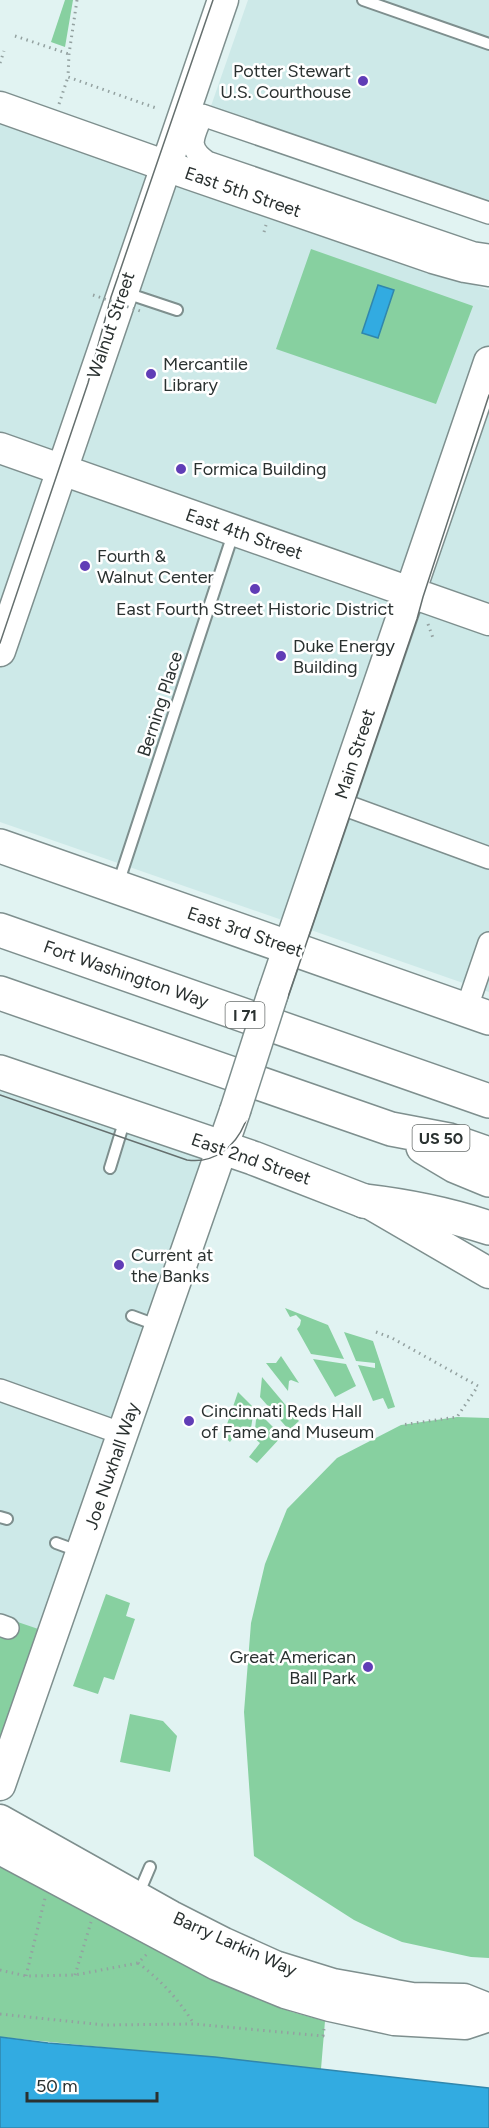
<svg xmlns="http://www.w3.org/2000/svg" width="489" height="2128" font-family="Figtree,sans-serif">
	<rect width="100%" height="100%" fill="#e1f3f2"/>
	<path fill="#cde9e8" d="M248 0H489V200L211 106Z
		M0 121 489 290V992L0 822Z
		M0 1072 222 1148 0 1785Z"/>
	<path fill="#87d0a0" d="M65 0H73L65 47 51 42Z
		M311 249 473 306 436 404 276 349Z
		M285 1308 328 1325 344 1359 311 1354 297 1329 300 1325 301 1320 296 1315 290 1317Z
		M344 1332 373 1341 395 1407 388 1409 383 1398 373 1401 358 1365 375 1368V1363L356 1361Z
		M281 1356 299 1383 291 1380 289 1381 288 1391 266 1363H276Z
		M313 1359 346 1364 356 1386 335 1397Z
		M262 1377 299 1421 289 1430 260 1397Z
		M238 1392 254 1408 250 1435 240 1428 230 1442 223 1436Z
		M257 1411 282 1436 257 1463 249 1457 260 1443 254 1438Z
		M457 1417 489 1418V1958L471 1957 402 1942 377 1931 354 1920 254 1856 244 1712 251 1623 265 1564 287 1509 337 1458 401 1425Z
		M106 1594 130 1603 126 1616 135 1619 114 1680 104 1677 98 1694 73 1686Z
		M0 1616 53 1634 0 1785Z
		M130 1714 163 1721 177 1736 170 1772 120 1762Z
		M0 1866 225 1985 292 2012 325 2021 321 2069 0 2037Z"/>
	<path fill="#32abe1" stroke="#3086ac" stroke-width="1.5" d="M378 285 394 290 378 338 362 333Z
		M0 2037 48 2043 215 2057 489 2088V2128H0Z"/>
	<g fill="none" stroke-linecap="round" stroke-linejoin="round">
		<defs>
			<path id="lane" d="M363 0 489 44
				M126 293 177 310
				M118 884 234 531
				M110 1168 125 1119
				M132 1316 159 1326
				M0 1517 7 1519
				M56 1543 78 1551
				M138 1895 150 1867"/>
			<path id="street" d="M489 213 202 115C194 137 185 146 207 162L474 253 489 255
				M339 803 489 858
				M466 1010 489 943
				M0 1390 123 1434
				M0 1625 8 1628"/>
			<path id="secondary" d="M0 107 189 174 433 258 465 267 489 271
				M0 448 489 620
				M0 651 223 0
				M273 993 489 362
				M367 1202 489 1273
				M0 1785 235 1111
				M0 1820 171 1916 224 1943 275 1966 333 1984 412 1998 464 1999 489 2009
				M0 1849 217 1965 285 1993 330 2006 394 2020 465 2024 489 2016"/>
			<path id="primary" d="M0 846 489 1018
				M0 1072 253 1158 364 1201"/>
			<path id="highway" d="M0 930 489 1101
				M0 993 391 1129 449 1140 489 1154
				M423 1147 455 1166 489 1180
				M364 1201C407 1206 448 1214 489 1228"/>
		</defs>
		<use href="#lane" stroke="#7e8f8e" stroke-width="14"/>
		<use href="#street" stroke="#7e8f8e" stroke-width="24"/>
		<use href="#secondary" stroke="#7e8f8e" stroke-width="33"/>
		<use href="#primary" stroke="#7e8f8e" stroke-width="36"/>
		<use href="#highway" stroke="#7e8f8e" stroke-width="36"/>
		<path stroke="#93a1a0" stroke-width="3" stroke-dasharray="1.5 4.5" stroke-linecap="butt" d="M77 0 69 54 68 77 156 108
			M15 36 69 54
			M0 63 4 51
			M59 104 68 77
			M264 232 266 225
			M428 624 433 638
			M376 1332 392 1338 478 1386 457 1417 401 1425
			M138 1963C161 1980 179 2000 194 2024
			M0 1970 26 1976 75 1975 138 1963 148 1953
			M75 1975 91 1922
			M26 1976 45 1898
			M0 2014 104 2025 194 2024 323 2036 324 2029"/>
		<use href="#lane" stroke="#fff" stroke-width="10"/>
		<use href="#street" stroke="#fff" stroke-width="21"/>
		<use href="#secondary" stroke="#fff" stroke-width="30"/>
		<use href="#primary" stroke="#fff" stroke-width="33"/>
		<use href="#highway" stroke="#fff" stroke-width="33"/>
		<path stroke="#656f6e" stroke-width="1.5" d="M0 643 88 383 111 297 213 0
			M0 1095 187 1160C214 1164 235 1147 245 1123L417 619 423 597 489 395"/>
		<defs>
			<path id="secondary-bridge" d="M235 1111 273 993"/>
		</defs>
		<use href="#secondary-bridge" stroke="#7e8f8e" stroke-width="33" stroke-linecap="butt"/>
		<path stroke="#93a1a0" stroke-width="3" stroke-dasharray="1.5 4.5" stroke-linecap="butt" d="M93 295 143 312"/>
		<use href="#secondary-bridge" stroke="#fff" stroke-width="30"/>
	</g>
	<g fill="#603db6" stroke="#fff" stroke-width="2">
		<circle cx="363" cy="81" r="6"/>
		<circle cx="151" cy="374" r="6"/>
		<circle cx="181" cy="469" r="6"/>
		<circle cx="85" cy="566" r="6"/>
		<circle cx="255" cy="589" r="6"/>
		<circle cx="281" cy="656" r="6"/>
		<circle cx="119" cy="1265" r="6"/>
		<circle cx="189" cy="1421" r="6"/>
		<circle cx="368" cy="1667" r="6"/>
	</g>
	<g text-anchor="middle" stroke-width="5" stroke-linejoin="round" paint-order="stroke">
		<g fill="#fff" stroke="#6a6f6e" stroke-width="1.5">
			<rect x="225.5" y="1002" width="39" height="26" rx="4.5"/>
			<rect x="412.5" y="1125" width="57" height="26" rx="4.5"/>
		</g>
		<g font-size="16" font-weight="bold" fill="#2a3130">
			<text x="245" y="1021">I 71</text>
			<text x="441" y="1144">US 50</text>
		</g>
		<g font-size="18" fill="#2a3130" stroke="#fff" text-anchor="start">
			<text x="351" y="77" text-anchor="end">Potter Stewart<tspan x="351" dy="21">U.S. Courthouse</tspan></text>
			<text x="163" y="370">Mercantile<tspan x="163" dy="21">Library</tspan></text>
			<text x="193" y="475">Formica Building</text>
			<text x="97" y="562">Fourth &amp;<tspan x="97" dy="21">Walnut Center</tspan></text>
			<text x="255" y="615" text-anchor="middle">East Fourth Street Historic District</text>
			<text x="293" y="652">Duke Energy<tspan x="293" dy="21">Building</tspan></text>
			<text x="131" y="1261">Current at<tspan x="131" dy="21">the Banks</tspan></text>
			<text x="201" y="1417">Cincinnati Reds Hall<tspan x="201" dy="21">of Fame and Museum</tspan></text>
			<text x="356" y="1663" text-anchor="end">Great American<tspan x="356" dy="21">Ball Park</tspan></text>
		</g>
		<g font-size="18" fill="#2a3130" stroke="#fff">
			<text transform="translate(243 192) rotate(19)" y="6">East 5th Street</text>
			<text transform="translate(111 325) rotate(-71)" y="6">Walnut Street</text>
			<text transform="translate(244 534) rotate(19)" y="6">East 4th Street</text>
			<text transform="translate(160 704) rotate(-72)" y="6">Berning Place</text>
			<text transform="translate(355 754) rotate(-72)" y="6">Main Street</text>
			<text transform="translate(245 932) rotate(19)" y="6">East 3rd Street</text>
			<text transform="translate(126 974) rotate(19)" y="6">Fort Washington Way</text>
			<text transform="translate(251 1159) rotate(19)" y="6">East 2nd Street</text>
			<text transform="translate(112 1466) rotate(-71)" y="6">Joe Nuxhall Way</text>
			<text transform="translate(235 1944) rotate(24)" y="6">Barry Larkin Way</text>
		</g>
	</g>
	<path d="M27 2092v9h130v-9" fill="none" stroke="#2a3130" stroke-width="3"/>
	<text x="36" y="2092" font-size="18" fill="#2a3130" stroke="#ffffff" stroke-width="4.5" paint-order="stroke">50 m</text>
</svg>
